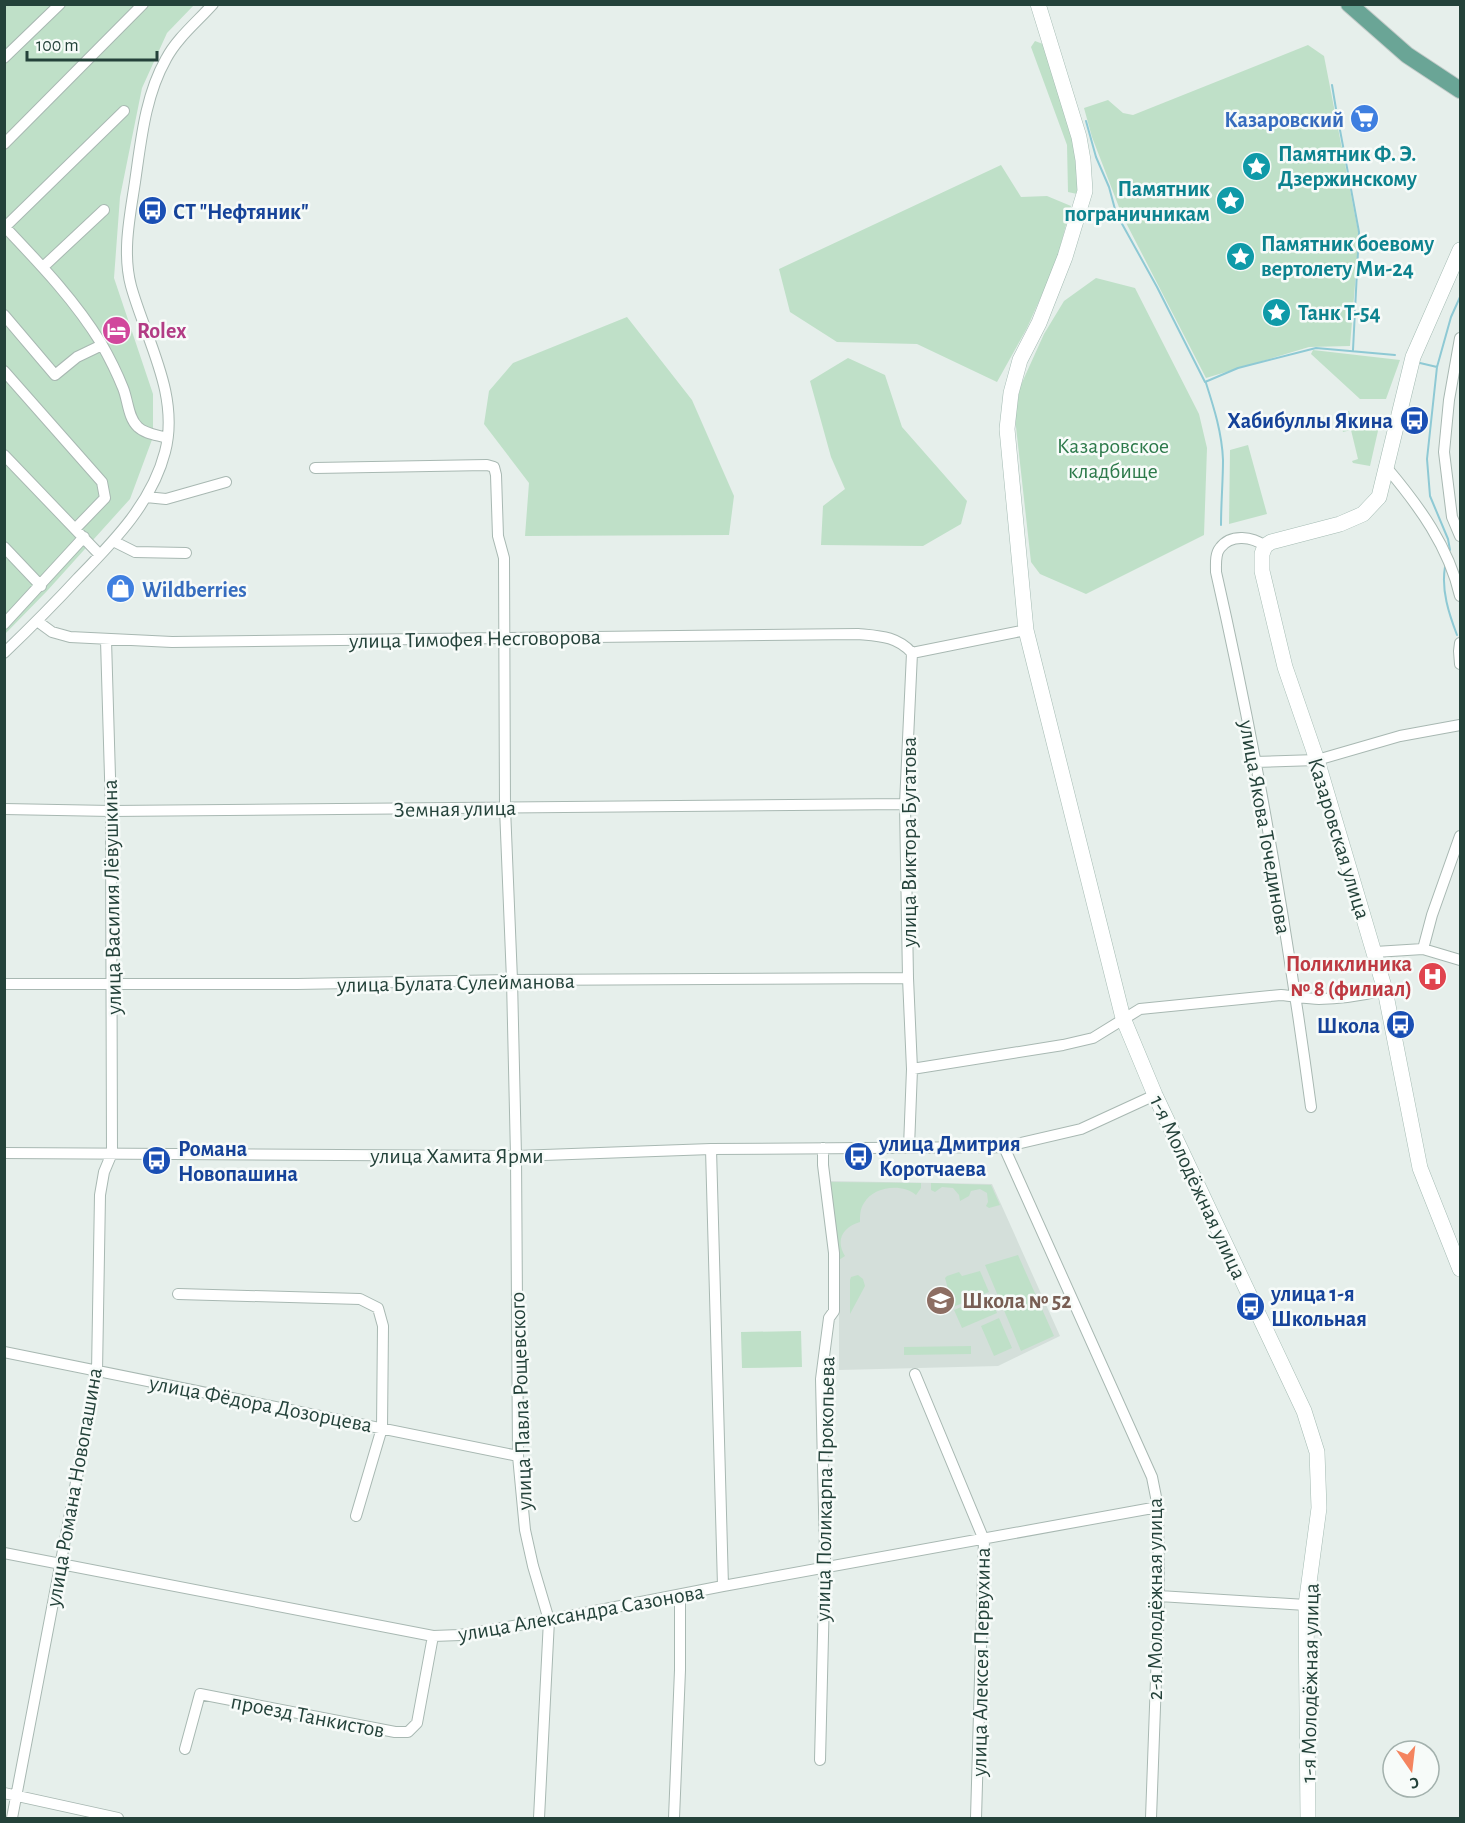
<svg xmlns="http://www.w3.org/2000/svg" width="1465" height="1823" font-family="'Alegreya Sans',sans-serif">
	<rect width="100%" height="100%" fill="#e6efeb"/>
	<path fill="#d4dfda" d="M829 1181 992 1184 1060 1336 998 1366 839 1370V1252Z"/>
	<path fill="#bfe0c8" d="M5 5H194L167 33 142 88 120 197 114 278 153 394V437L130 499 47 591 5 634Z
		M1035 41 1043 44 1077 144 1080 175 1077 194 1068 192 1067 145 1031 47Z
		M1308 45 1324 56 1359 236 1350 346 1309 347 1206 378 1122 215 1092 137 1084 108 1108 100 1123 113 1133 115Z
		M1001 165 1021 197 1047 196 1071 206 1056 263 1027 328 997 382 917 344 837 342 790 312 779 269Z
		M1096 278 1135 288 1199 414 1207 448 1204 535 1086 594 1040 574 1031 562 1015 418 1020 387 1044 334 1064 301Z
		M627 317 692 400 734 496 729 535 525 536 529 483 484 424 489 391 513 363Z
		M1313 350 1400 360 1386 399H1360L1311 354Z
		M848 358 885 375 902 427 967 501 961 524 923 546 821 545 823 506 845 489 831 457 810 381Z
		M1349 411 1352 419 1380 422 1370 466 1353 463 1352 461 1358 459 1351 430 1343 432 1339 417 1344 412Z
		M1248 445 1267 514 1229 524 1230 450Z
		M830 1182 921 1183V1188L916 1195C902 1183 874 1186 864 1203 860 1209 860 1215 860 1222 843 1227 835 1240 845 1256L839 1260Z
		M931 1183 991 1185 1000 1205 989 1208 986 1206 988 1202 987 1193 980 1189 971 1191 969 1196 960 1201 959 1195 953 1188 942 1187 935 1192 931 1190Z
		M1018 1255 1054 1336 1021 1351 985 1265Z
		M980 1271 989 1292 953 1307 945 1278 947 1276 959 1272 962 1276Z
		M858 1275 863 1279 865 1286 850 1314V1280L851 1277Z
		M990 1295 997 1313 962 1328 954 1310Z
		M999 1318 1012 1348 994 1356 981 1326Z
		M801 1331 802 1367 742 1368 741 1332Z
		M971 1346V1354L904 1355V1347Z"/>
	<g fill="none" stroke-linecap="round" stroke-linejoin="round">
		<path stroke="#8ec9d4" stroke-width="2" d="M1332 85 1338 121
			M1086 121 1096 157 1109 187 1116 213 1157 287 1205 382 1238 368 1316 348 1395 355
			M1340 130 1359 232 1353 350
			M1420 363 1437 367
			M1206 383C1214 408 1222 433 1223 460 1223 481 1221 503 1221 525
			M1450 550 1448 539 1430 496 1427 459 1437 367 1451 317 1460 297
			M1445 567C1441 590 1449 614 1457 635"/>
		<defs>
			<path id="street" d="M4 58 60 4
				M4 144 143 4
				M4 226C39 263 74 299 101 343 109 357 117 373 123 388 128 400 128 418 138 427 145 434 158 435 167 438
				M5 227 124 111
				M43 267 104 210
				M4 315 55 375 77 357 102 345
				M1460 338 1449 400 1444 452 1452 517 1460 536
				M4 371 102 482 105 498 76 528
				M4 455 100 555
				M315 468 487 465 494 467 496 475 498 536 504 558 505 808 512 980 516 1156 518 1456 525 1530 533 1566 549 1620 539 1818
				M1387 468C1419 506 1449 547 1460 596
				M146 497 166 499 226 482
				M113 541 135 552 186 553
				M1265 546C1253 537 1231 533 1220 548 1215 554 1216 564 1216 572 1256 748 1287 928 1311 1107
				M4 547 41 586
				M37 621 52 632 70 637 172 642 858 634C879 636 897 636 912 653
				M4 624 84 537
				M1460 643 1459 651 1460 664
				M4 653C30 628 54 604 78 578 113 542 152 503 165 452 180 395 146 340 131 286 122 252 130 216 135 182 141 141 145 96 166 59 177 38 197 22 213 4
				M912 653 1026 630
				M1254 762 1317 760 1400 736 1460 725
				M4 809 111 811 905 804
				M1423 949 1432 915 1460 836
				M1375 952 1423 949 1460 960
				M4 984H297L512 980 908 978
				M912 1069 1063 1045 1093 1038 1140 1009 1281 995C1294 996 1307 999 1319 999 1342 999 1364 995 1385 990
				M909 1147 912 1069 908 978 905 804 912 653
				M1004 1147 1152 1477 1158 1507 1159 1596 1151 1818
				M711 1149 723 1586
				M4 1153 516 1156 711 1149 1004 1147 1081 1129 1155 1095
				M178 1294 360 1299 378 1308 383 1326 382 1428 356 1516
				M4 1352 518 1456
				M915 1374 984 1540 976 1818
				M4 1553 433 1636 460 1635 549 1620 723 1586 1158 1507
				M1159 1596 1306 1605
				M185 1749 200 1694 395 1732H408L417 1723 433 1636
				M820 1760 825 1553 821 1379 829 1318 834 1311V1253L823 1165V1148
				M4 1793 118 1818
				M12 1818 97 1372 100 1195 104 1172 112 1153 111 811 106 640
				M674 1818 680 1670V1596"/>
			<path id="secondary" d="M1038 4 1079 137 1083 160 1085 191 1065 257 1039 323 1020 360 1011 393 1007 429 1026 630 1123 1018 1155 1095 1304 1411 1317 1452 1319 1508 1306 1605 1308 1818
				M1460 250 1413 357 1379 497 1363 514 1340 524 1271 542 1265 546 1262 554V571L1285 667 1317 760 1385 990 1420 1168 1460 1269"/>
			<path id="primary" d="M1349 4 1407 55 1460 90"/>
		</defs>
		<use href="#street" stroke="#a8b8b2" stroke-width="12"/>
		<use href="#secondary" stroke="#a4bbb3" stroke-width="16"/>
		<use href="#primary" stroke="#c2cac8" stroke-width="18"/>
		<use href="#street" stroke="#fff" stroke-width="10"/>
		<use href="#secondary" stroke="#fff" stroke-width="15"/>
		<use href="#primary" stroke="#6aa596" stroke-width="16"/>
	</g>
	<defs>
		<symbol id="supermarket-disc" viewBox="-11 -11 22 22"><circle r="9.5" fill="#3f7fe0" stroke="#f7fbf9"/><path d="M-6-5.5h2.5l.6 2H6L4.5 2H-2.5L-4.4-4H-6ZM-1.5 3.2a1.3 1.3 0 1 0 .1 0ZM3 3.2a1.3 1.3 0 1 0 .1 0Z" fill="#fff"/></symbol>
		<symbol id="sight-disc" viewBox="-11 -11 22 22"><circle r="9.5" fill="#0f9aa8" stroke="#f7fbf9"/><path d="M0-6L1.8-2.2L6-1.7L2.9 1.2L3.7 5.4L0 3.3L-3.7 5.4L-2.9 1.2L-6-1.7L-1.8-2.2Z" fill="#fff"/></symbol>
		<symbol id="bus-disc" viewBox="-11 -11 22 22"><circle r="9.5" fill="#1a4fb4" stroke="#f7fbf9"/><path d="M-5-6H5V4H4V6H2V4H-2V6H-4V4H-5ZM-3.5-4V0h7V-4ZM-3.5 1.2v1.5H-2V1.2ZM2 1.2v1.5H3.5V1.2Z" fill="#fff"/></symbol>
		<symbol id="hotel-disc" viewBox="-11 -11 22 22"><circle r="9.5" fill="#d1479c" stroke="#f7fbf9"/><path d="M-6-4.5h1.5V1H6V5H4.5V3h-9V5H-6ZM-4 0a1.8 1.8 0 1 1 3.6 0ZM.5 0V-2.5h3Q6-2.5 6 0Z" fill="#fff"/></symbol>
		<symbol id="shop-disc" viewBox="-11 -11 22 22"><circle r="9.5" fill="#3f7fe0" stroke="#f7fbf9"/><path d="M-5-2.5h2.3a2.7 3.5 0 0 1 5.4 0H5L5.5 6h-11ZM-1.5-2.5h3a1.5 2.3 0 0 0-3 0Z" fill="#fff"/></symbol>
		<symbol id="hospital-disc" viewBox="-11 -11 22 22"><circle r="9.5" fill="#e0444e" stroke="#f7fbf9"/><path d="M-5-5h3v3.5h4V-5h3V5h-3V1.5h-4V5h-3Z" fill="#fff"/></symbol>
		<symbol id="school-disc" viewBox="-11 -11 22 22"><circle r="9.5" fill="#8d6e63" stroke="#f7fbf9"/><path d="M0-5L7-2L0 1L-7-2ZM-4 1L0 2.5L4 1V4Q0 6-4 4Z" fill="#fff"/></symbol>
	</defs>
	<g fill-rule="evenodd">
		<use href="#supermarket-disc" x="1348" y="102" width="33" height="33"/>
		<use href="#sight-disc" x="1240" y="150" width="33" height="33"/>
		<use href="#sight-disc" x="1214" y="184" width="33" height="33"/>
		<use href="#bus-disc" x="136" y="194" width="33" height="33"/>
		<use href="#sight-disc" x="1224" y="240" width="33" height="33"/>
		<use href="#sight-disc" x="1260" y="296" width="33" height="33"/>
		<use href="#hotel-disc" x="100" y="314" width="33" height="33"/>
		<use href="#bus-disc" x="1398" y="404" width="33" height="33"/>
		<use href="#shop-disc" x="104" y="572" width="33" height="33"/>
		<use href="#hospital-disc" x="1416" y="960" width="33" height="33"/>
		<use href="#bus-disc" x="1384" y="1008" width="33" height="33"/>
		<use href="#bus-disc" x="842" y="1140" width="33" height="33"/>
		<use href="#bus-disc" x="140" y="1144" width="33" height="33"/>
		<use href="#school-disc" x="924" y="1284" width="33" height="33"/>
		<use href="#bus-disc" x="1234" y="1290" width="33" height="33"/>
	</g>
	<g text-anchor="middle" stroke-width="5" stroke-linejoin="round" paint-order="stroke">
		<g font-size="22" font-weight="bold" fill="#366cbe" stroke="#f7fbf9" text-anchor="end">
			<text x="1344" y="127">Казаровский</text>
			<text x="142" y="597" text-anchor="start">Wildberries</text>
		</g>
		<g font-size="22" font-weight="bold" fill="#0d838f" stroke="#f7fbf9" text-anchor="start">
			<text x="1278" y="161">Памятник Ф. Э.<tspan x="1278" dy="25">Дзержинскому</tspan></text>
			<text x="1210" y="196" text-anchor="end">Памятник<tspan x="1210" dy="25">пограничникам</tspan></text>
			<text x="1261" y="251">Памятник боевому<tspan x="1261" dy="25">вертолету Ми-24</tspan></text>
			<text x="1298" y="320">Танк Т-54</text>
		</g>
		<g font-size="22" font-weight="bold" fill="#164399" stroke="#f7fbf9" text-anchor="start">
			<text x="173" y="219">СТ "Нефтяник"</text>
			<text x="1393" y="428" text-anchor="end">Хабибуллы Якина</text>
			<text x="1380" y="1033" text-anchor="end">Школа</text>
			<text x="879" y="1151">улица Дмитрия<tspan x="879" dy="25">Коротчаева</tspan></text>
			<text x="178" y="1156">Романа<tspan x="178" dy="25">Новопашина</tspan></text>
			<text x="1271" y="1301">улица 1-я<tspan x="1271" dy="25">Школьная</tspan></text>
		</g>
		<g font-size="22" font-weight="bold" fill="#b23c85" stroke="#f7fbf9" text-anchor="start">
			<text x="137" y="338">Rolex</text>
		</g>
		<g font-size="22" fill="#2d7a4b" stroke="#f7fbf9">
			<text x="1113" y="453">Казаровское<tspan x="1113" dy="25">кладбище</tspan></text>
		</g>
		<g font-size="22" fill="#24423a" stroke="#f7fbf9">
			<text transform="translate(475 638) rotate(-1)" y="8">улица Тимофея Несговорова</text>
			<text transform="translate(455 808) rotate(-1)" y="8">Земная улица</text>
			<text transform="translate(1266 827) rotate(80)" y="8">улица Якова Точединова</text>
			<text transform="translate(1340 838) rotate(73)" y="8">Казаровская улица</text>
			<text transform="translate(908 842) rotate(-90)" y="8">улица Виктора Бугатова</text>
			<text transform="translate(111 897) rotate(-91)" y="8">улица Василия Лёвушкина</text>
			<text transform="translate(456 982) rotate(-1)" y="8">улица Булата Сулейманова</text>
			<text x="457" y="1163">улица Хамита Ярми</text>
			<text transform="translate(1199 1187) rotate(65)" y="8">1-я Молодёжная улица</text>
			<text transform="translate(520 1401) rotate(-92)" y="8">улица Павла Рощевского</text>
			<text transform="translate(261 1403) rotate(11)" y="8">улица Фёдора Дозорцева</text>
			<text transform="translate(73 1487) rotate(-80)" y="8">улица Романа Новопашина</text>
			<text transform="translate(824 1489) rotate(-89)" y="8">улица Поликарпа Прокопьева</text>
			<text transform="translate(1154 1599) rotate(-90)" y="8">2-я Молодёжная улица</text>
			<text transform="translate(581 1612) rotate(-10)" y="8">улица Александра Сазонова</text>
			<text transform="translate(980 1662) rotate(-89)" y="8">улица Алексея Первухина</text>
			<text transform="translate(1309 1683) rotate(-89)" y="8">1-я Молодёжная улица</text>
			<text transform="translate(308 1715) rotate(11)" y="8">проезд Танкистов</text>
		</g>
		<g font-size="22" font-weight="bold" fill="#be3a42" stroke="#f7fbf9" text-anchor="end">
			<text x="1412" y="971">Поликлиника<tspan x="1412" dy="25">№ 8 (филиал)</tspan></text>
		</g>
		<g font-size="22" font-weight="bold" fill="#785e54" stroke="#f7fbf9" text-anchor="start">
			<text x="962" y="1308">Школа № 52</text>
		</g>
	</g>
	<rect width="1465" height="1823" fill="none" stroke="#24423a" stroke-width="12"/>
	<g transform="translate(1411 1769) rotate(166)"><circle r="28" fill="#f7fbf9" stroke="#a3b1ad" stroke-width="1.5"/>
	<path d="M0-4.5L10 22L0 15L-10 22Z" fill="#f4845f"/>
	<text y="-9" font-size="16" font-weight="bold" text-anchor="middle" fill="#24423a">С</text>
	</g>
	<path d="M27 51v9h130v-9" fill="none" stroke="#24423a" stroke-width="3"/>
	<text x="36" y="51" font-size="18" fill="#24423a" stroke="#f7fbf9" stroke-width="4.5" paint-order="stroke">100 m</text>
</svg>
